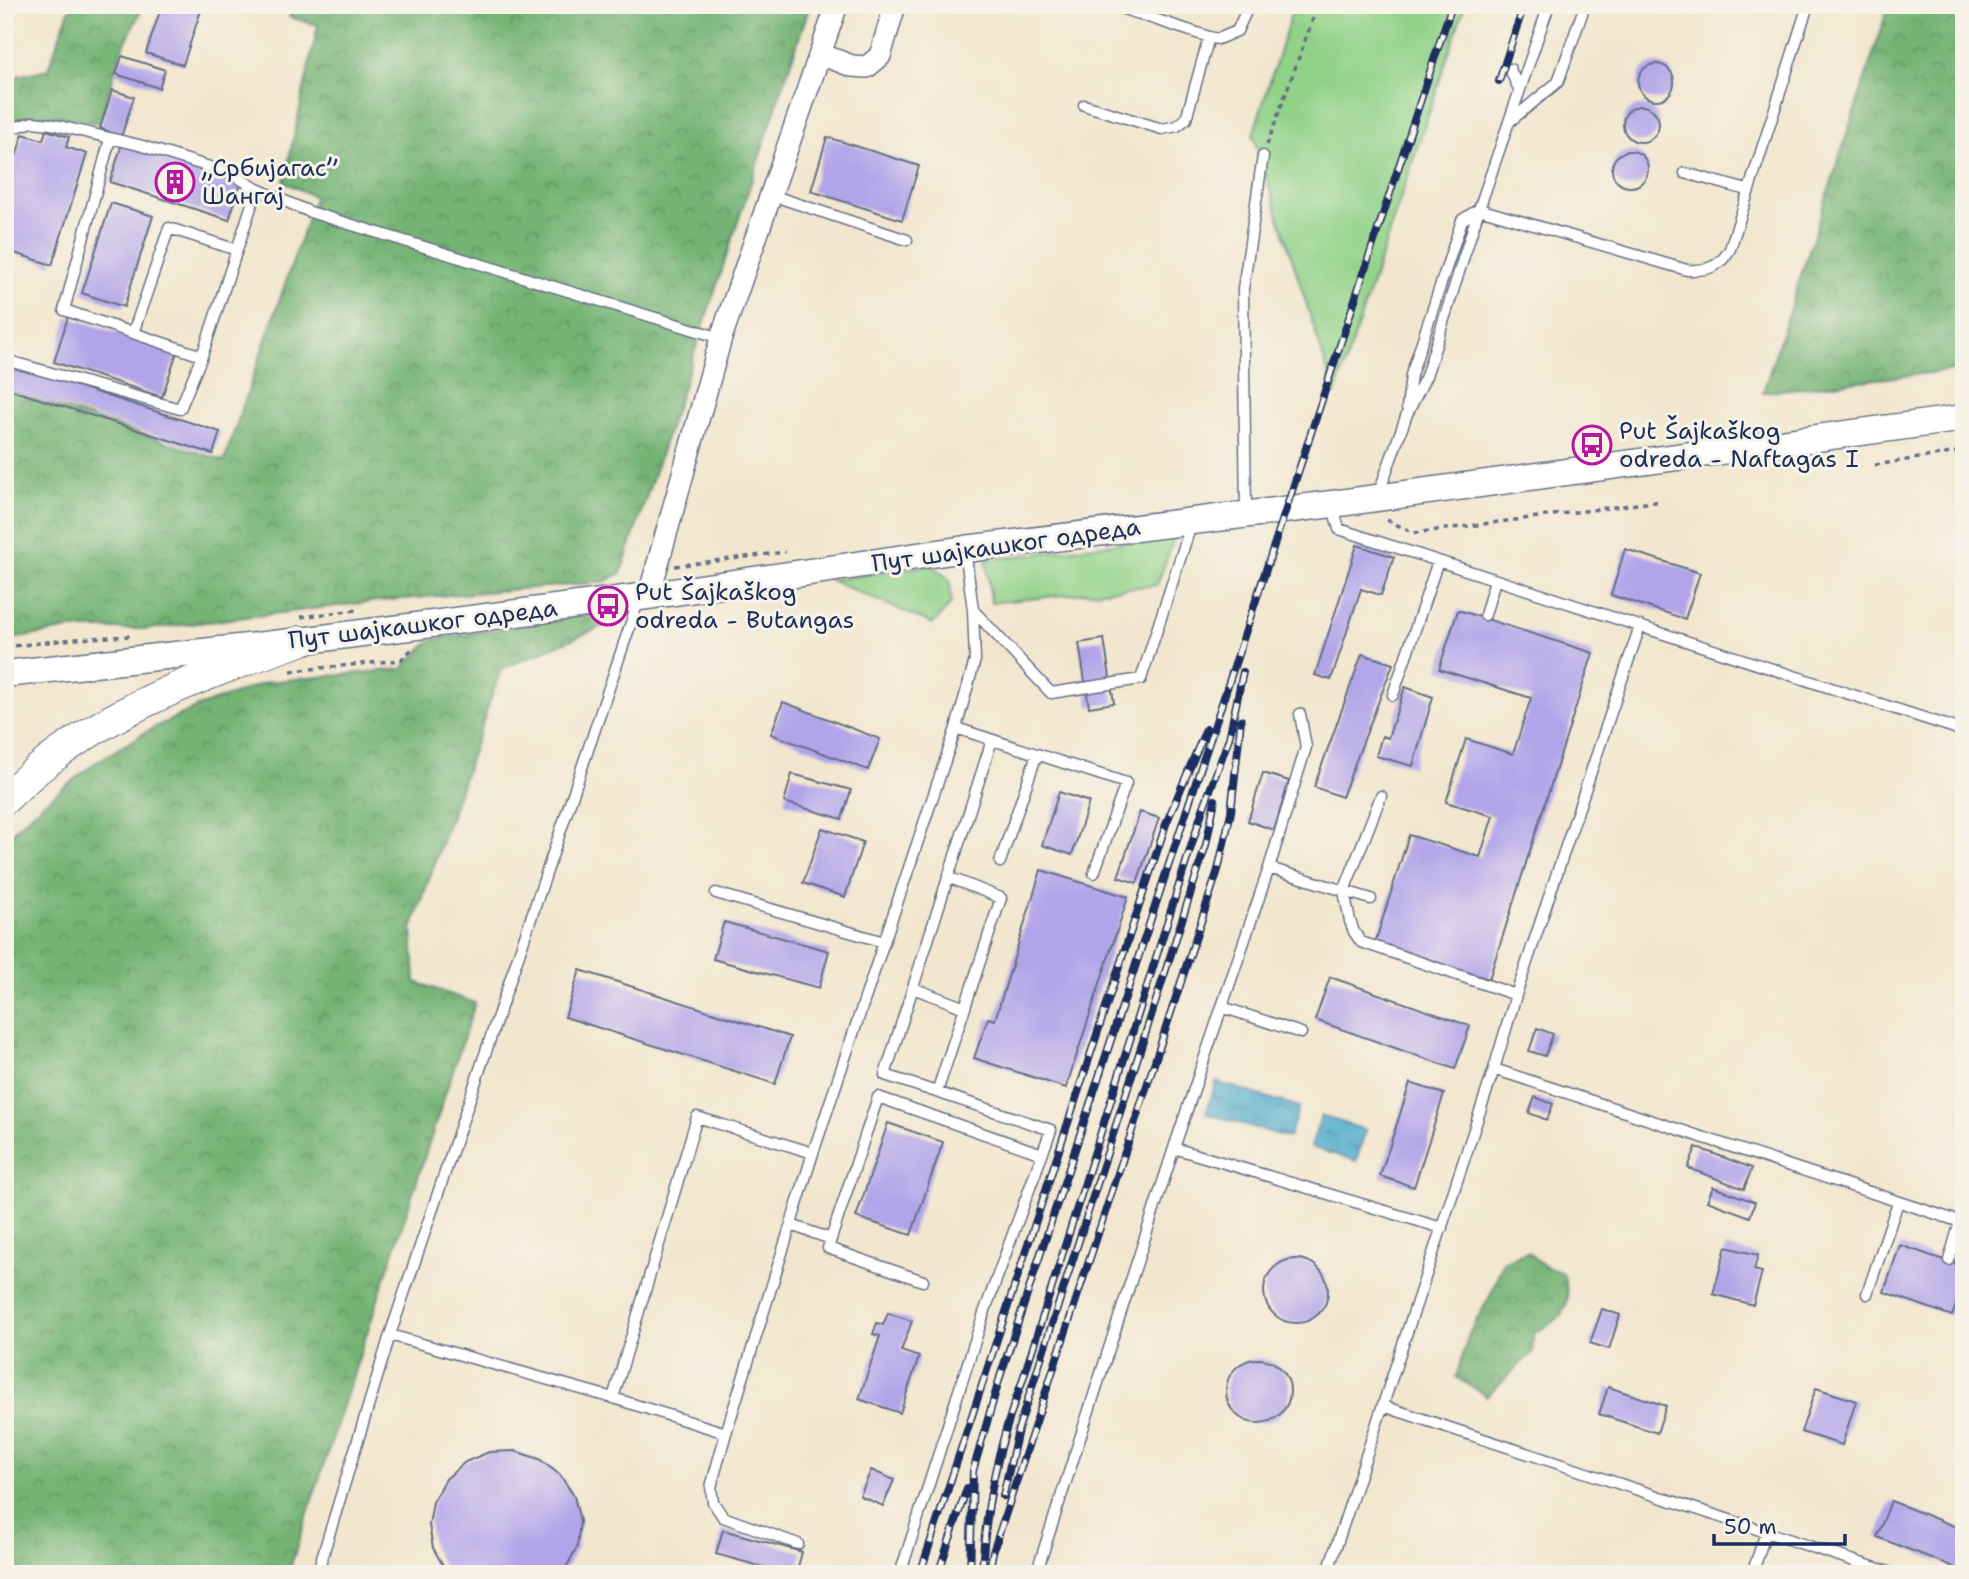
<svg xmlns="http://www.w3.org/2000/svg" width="1969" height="1579" font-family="'Shantell Sans',sans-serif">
	<defs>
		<pattern id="forest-crowns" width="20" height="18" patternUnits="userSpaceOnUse" patternTransform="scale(1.75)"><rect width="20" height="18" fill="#74b475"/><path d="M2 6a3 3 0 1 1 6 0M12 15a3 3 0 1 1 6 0" fill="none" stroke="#5e9363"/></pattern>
		<pattern id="water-ripples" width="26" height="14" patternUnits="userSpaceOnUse" patternTransform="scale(1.75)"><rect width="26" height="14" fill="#4baaca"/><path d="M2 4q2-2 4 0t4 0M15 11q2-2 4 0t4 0" fill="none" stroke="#3e8ba7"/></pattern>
	</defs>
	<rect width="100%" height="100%" fill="#f7f3e8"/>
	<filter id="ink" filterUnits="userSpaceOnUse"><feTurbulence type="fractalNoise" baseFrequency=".0143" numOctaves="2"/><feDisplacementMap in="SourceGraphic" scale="14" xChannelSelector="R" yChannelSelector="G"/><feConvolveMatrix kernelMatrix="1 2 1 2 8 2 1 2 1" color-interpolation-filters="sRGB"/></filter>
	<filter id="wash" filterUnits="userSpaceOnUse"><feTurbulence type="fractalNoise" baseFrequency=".00686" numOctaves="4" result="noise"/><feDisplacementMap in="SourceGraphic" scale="28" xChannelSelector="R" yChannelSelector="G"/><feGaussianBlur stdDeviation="1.57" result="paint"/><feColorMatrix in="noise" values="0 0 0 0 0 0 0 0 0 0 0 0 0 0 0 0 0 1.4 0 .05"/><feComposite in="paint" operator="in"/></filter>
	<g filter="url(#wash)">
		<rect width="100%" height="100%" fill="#f2e6ce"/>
		<path fill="#91d289" stroke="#568074" stroke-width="2" d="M1294 5H1465L1335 394 1253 135Z
			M1175 536 1157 585 991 603 986 560Z
			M931 565 950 580 951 604 933 624 830 580Z"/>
		<path fill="url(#forest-crowns)" stroke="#48726a" stroke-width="2" d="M71 5H144L121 51 99 123C70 120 32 108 5 124V79L48 69Z
			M291 5H810L621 573 604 582 378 601 149 629H70L5 640V390L224 461 315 197 284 182 318 25 289 17Z
			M1889 5H1964V369L1763 392Z
			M611 611 608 624 501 669 412 929 415 982 475 1003 288 1574H5V839L41 805 98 761 153 728 198 707 267 682 402 669 431 640Z
			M1527 1252 1546 1267 1563 1273C1574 1307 1564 1318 1534 1333L1532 1353 1487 1396 1456 1377 1469 1334 1491 1294 1503 1262Z"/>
		<path fill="url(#water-ripples)" stroke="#336c94" stroke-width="2" d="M1216 1082 1299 1107 1289 1138 1206 1113Z
			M1321 1116 1366 1130 1356 1161 1311 1147Z"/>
		<g id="blocks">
			<path fill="#b1a4e9" d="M162 5 202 7 183 65 146 53Z
				M122 56 165 70 159 88 116 74Z
				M1638 82a18 18 0 1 1 36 0a18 18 0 1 1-36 0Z
				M112 90 134 97 121 137 100 128Z
				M1623 124a18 18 0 1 1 36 0a18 18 0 1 1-36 0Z
				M46 130 69 137 66 147 87 154 52 265 5 250V190L8 182H5V161L14 163 23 134 43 140Z
				M827 137 919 166 902 220 811 191Z
				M122 144 241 182 229 220 110 182Z
				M1612 169a18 18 0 1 1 36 0a18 18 0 1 1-36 0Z
				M111 203 153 216 124 307 82 293Z
				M68 317 177 352 162 397 54 362Z
				M5 363 220 432 213 454 5 388Z
				M1357 545 1394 557 1381 595 1361 589 1331 680 1315 675Z
				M1625 549 1700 573 1685 619 1611 595Z
				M1458 610 1593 653 1489 979 1375 943 1409 835 1480 857 1493 816 1446 802 1466 739 1513 754 1531 698 1439 669Z
				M1104 639 1114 703 1089 707 1079 643Z
				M1362 654 1393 664 1342 797 1314 787Z
				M1405 687 1433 697 1413 766 1376 756 1382 736 1388 738Z
				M783 702 880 739 868 770 771 734Z
				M1263 773 1289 781 1274 830 1248 821Z
				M792 774 851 790 842 819 784 802Z
				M1059 792 1089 802 1072 855 1042 845Z
				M1140 812 1159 818 1137 883 1118 877Z
				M822 828 863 842 845 897 803 883Z
				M1041 870 1128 897 1066 1088 974 1058 988 1018 995 1020Z
				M724 922 829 951 819 988 713 959Z
				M580 970 790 1037 775 1084 565 1017Z
				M1330 977 1470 1026 1455 1069 1315 1020Z
				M1537 1028 1553 1034 1545 1056 1529 1051Z
				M1410 1083 1444 1094 1414 1187 1380 1176Z
				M1535 1097 1553 1104 1547 1120 1529 1113Z
				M888 1123 943 1142 911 1235 856 1217Z
				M1696 1147 1752 1168 1744 1189 1688 1168Z
				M1713 1187 1755 1202 1750 1217 1707 1201Z
				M1900 1245 1964 1267V1283L1952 1316 1884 1292Z
				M1726 1247 1758 1255 1754 1270 1762 1272 1753 1305 1713 1294Z
				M1264 1291a32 32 0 1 1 64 0a32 32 0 1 1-64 0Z
				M1602 1309 1620 1315 1609 1349 1590 1343Z
				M888 1313 912 1321 901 1351 919 1357 900 1413 859 1399 880 1336 873 1334 877 1323 883 1325Z
				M1226 1391a32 32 0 1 1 64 0a32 32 0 1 1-64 0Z
				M1608 1387 1666 1406 1657 1433 1599 1414Z
				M1816 1388 1856 1401 1842 1445 1801 1432Z
				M515 1451 539 1459 560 1475 574 1496 580 1521 577 1547 566 1568 561 1574H448L433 1548 429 1525 433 1502 446 1479 465 1462 489 1452Z
				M871 1470 894 1480 883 1506 860 1496Z
				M1891 1501 1964 1530V1571L1877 1537Z
				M723 1530 802 1552 796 1574H788L716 1554Z"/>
		</g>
	</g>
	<g filter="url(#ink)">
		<use href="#blocks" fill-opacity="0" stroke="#666f85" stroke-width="2"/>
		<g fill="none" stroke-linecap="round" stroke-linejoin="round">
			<defs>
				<path id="service" d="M1112 5 1209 37 1218 39 1237 31 1249 5
					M1510 69 1519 90
					M1084 105 1162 129 1177 126 1186 119 1209 37
					M1509 122 1558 82 1585 5
					M5 138 13 128 33 122 51 124 139 145 232 174 257 189 202 356 180 409 5 360
					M110 139 64 310 133 333
					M1685 173 1747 190
					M257 189 310 212 721 338
					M771 195 907 240
					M1479 209 1687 270C1708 271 1720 267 1730 249L1808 5
					M202 356 133 333 169 228 237 250
					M1407 408 1411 375 1462 220 1479 209
					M1378 495 1407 414 1426 376 1479 209 1549 5
					M1332 504 1339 529 1964 731
					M1246 514 1243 289 1263 156
					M973 610 1051 693 1141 679 1192 522
					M1485 615 1495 580
					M1393 695 1438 561
					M956 728 1126 783 1094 873
					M1381 796 1344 891 1350 921 1354 932 1361 942 1516 995
					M1000 862 1037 754
					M1269 868 1371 899
					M716 893 884 942
					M913 988 965 1008
					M1222 1007 1301 1033
					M1494 1069 1964 1223
					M937 1092 1001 898 948 877
					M1174 1148 1442 1228
					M791 1225 831 1239
					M1949 1260 1960 1222
					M923 1281 828 1248 878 1097 1042 1154
					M1867 1294 1898 1202
					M390 1335 613 1398 726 1433 813 1153 956 728 975 660 973 610 965 549
					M613 1398 697 1117 813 1153
					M1383 1406 1894 1574
					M726 1433 711 1487 713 1502 723 1517 798 1544
					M317 1574 390 1335 639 599
					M900 1574 984 1313 1051 1130 885 1075 992 740
					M1036 1574 1174 1148 1269 868 1306 747 1300 714
					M1327 1574 1494 1069 1516 995 1640 626
					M1752 1574 1766 1532"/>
				<path id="minor" d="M820 54 852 66 867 67 880 56 895 5
					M649 595 721 338 837 5"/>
				<path id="tertiary" d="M5 674 300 641 640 597 965 549 1332 504 1964 418"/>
				<path id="secondary" d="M5 799C86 717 194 678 300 641"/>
			</defs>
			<use href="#service" stroke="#666f85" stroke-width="13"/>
			<use href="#minor" stroke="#666f85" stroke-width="24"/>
			<use href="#tertiary" stroke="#666f85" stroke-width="29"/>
			<use href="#secondary" stroke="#666f85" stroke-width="32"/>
			<path stroke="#666f85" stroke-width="3.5" stroke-dasharray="5 5" stroke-linecap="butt" d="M1267 145 1318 5
				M1875 465 1964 451
				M1387 520 1414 533 1661 501
				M675 566 785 552
				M301 617 356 610
				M5 647 73 639 130 636
				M291 671 401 660 414 647"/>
			<use href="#service" stroke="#fff" stroke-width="10"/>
			<use href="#minor" stroke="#fff" stroke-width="21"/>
			<use href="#tertiary" stroke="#fff" stroke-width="26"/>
			<use href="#secondary" stroke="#fff" stroke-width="30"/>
			<defs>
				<path id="rail" d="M1499 81 1524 5
					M1003 1496 1018 1430 1206 845 1215 800
					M990 1567 993 1552 1218 870 1231 812 1241 720
					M920 1574 1166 824 1206 729
					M938 1574 967 1488
					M970 1574 973 1471 1000 1377 1452 5
					M982 1574C985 1505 998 1446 1022 1382L1202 812 1229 738 1243 672"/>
			</defs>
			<use href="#rail" stroke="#1b2f5e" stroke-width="8"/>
			<use href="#rail" stroke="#f7f3e8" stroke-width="5" stroke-dasharray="16" stroke-linecap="butt"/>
		</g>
	</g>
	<defs>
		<symbol id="building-ring" viewBox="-11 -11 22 22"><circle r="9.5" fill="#f7f3e8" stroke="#b5179e" stroke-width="1.5"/><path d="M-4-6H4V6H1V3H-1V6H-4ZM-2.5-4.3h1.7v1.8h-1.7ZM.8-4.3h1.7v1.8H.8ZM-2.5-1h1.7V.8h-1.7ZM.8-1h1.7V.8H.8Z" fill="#b5179e"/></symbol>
		<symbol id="bus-ring" viewBox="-11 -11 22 22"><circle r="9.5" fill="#f7f3e8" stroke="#b5179e" stroke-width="1.5"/><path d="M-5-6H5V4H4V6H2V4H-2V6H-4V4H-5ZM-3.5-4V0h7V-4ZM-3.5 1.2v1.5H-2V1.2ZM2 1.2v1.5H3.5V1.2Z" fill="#b5179e"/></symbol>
	</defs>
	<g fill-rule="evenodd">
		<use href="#building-ring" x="153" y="160" width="44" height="44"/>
		<use href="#bus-ring" x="1570" y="423" width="44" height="44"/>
		<use href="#bus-ring" x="586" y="584" width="44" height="44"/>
	</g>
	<g text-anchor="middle" stroke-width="6" stroke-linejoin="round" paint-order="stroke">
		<g font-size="24" fill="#1b2f5e" stroke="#f7f3e8" text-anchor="start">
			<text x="202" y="176">„Србијагас”<tspan x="202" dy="28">Шангај</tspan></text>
			<text x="1619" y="439">Put Šajkaškog<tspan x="1619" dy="28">odreda - Naftagas I</tspan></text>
			<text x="635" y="600">Put Šajkaškog<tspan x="635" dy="28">odreda - Butangas</tspan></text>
		</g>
		<g font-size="24" fill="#1b2f5e" stroke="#f7f3e8">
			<text transform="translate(1006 545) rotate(-8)" y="8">Пут шајкашког одреда</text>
			<text transform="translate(423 624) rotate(-7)" y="8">Пут шајкашког одреда</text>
		</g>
	</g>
	<rect width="1969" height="1579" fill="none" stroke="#f7f3e8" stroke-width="28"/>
	<path d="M1714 1534v10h131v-10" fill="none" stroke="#1b2f5e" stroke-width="3.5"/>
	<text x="1724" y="1534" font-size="21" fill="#1b2f5e" stroke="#f7f3e8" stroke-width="5" paint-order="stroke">50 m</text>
</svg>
